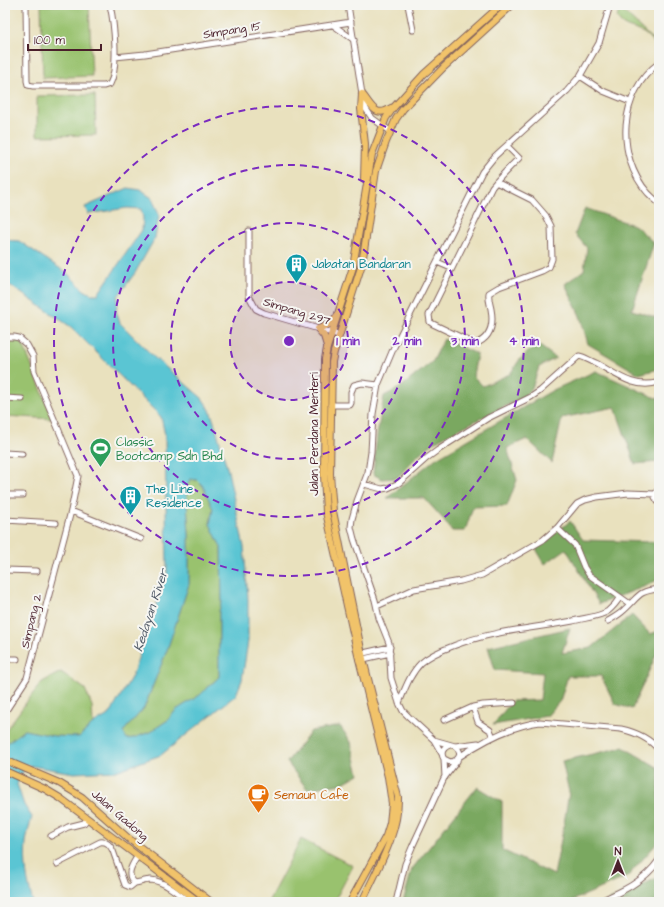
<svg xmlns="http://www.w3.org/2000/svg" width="664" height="907" font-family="'Architects Daughter',sans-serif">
	<rect width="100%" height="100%" fill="#f6f6f2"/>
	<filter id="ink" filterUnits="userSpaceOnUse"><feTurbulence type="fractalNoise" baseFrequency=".025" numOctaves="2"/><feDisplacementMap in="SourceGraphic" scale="8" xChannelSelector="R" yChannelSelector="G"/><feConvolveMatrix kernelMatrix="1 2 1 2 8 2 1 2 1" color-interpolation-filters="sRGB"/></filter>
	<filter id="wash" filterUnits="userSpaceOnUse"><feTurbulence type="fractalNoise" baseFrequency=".012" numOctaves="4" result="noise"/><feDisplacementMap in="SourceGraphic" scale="16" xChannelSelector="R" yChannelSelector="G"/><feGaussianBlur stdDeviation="0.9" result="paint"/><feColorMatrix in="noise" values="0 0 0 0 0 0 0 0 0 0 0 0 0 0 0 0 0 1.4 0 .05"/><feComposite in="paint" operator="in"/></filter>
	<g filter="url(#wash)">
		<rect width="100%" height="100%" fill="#e9e1be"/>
		<path fill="#99c26e" stroke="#72704c" d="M41 5H89L92 76 43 78Z
			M620 5H622L621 9 658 45 659 44V46C652 44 651 38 645 34 635 27 624 30 617 18Z
			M95 95 96 135 37 136V96Z
			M20 337 53 419 5 416V338Z
			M190 479 197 480 203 486 213 509 210 524 221 547 222 603 219 611V677L200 695 176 710 168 720 150 732 134 738 126 739 123 732 144 708 167 650 189 584V534L186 489Z
			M61 672 85 689 92 706 93 724 79 737 54 736 24 730 5 745 6 730 28 700 42 682Z
			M301 839 353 866 334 902H268Z"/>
		<path fill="#7aa861" stroke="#626446" d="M585 208 636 226 654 243 632 310 659 318V369L639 374 588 344 580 316 565 284 584 270 587 248 575 234Z
			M444 339 477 354 473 376 483 386 510 374 520 359 537 344 556 358 539 367 532 388 524 397 441 438 420 453 397 478 382 479 373 474 377 435 384 396 401 387 433 361Z
			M596 371 656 398 659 397V462L635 464 615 407 562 418 552 463 527 439 507 448 517 480 507 506 473 507 465 531H452L444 520 424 498H387L435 459 553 390Z
			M570 521 583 540 653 542 659 539V579L646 586 599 604 566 549 545 564 536 549Z
			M632 615 650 634 659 631V654L656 655 632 709 615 704 601 676H568L560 701 547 716 493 725 512 701 540 700 543 673 495 670 488 647 570 628 562 653 591 648Z
			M340 726 351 742 359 774 341 784 307 789 287 762 311 731Z
			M623 747 659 768V841L627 877 569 902H403L412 869 477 787 502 802V850L554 875 563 830 569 792 562 761Z
			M659 877V902H605Z"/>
		<path fill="#5ac5d3" stroke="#52727f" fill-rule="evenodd" d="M128 188 140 190 152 198 159 215 155 238 135 273 118 296 116 311 120 323 155 358 202 398 210 410 215 425 228 471 244 547 248 599V641L242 680 236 695 161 755 116 771 74 773 26 765 17 784 24 805 32 817C30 825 27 834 26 842 24 863 27 882 33 902H5V745L24 730 54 736 79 737 93 724 110 714 132 676 167 573 165 435 161 417 71 327 5 282V240L19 241 67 273 84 290 91 294H98L142 230 143 218 141 209 127 208 88 214 85 207ZM190 479 197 480 203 486 213 509 210 524 221 547 222 603 219 611V677L200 695 176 710 168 720 150 732 134 738 127 739 123 732 144 708 167 650 189 584V534L186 489Z"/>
	</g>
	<g filter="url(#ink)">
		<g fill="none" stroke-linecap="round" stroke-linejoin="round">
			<defs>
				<path id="minor" d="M26 5 27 81 28 85 33 86H104L110 84C119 68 114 23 110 5
					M348 5 362 94 366 109 372 118 390 131
					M408 5 413 30
					M333 25 354 40
					M115 57 145 54 351 22
					M659 63C619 92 615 156 648 193 651 196 655 200 659 203
					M580 76 603 91 630 102
					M496 182 532 200 546 216 551 226 552 259 549 267 542 271 499 287 489 293C488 299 490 304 491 309 494 325 491 338 475 344L433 324 430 322 429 315 492 187C500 177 510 167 519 158L507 146
					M249 231V296L256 309 264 313 339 335
					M437 262 451 268
					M5 337H14L19 338 27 345 33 356 34 371 78 476 71 511 27 678 5 712
					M5 398 22 399
					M331 405H350L351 403V392L354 385 362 383 378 385
					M5 453 22 454
					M364 484 382 489 388 488 399 483 427 458 438 450 488 418 531 397 540 391 579 356C585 357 590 361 596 363 616 374 635 390 659 382
					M655 494V497L659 503
					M655 494 659 489
					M5 495H23
					M71 511 141 539
					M5 520 56 523
					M557 528 575 545 584 567 589 575 630 604
					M5 570 37 571
					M377 606 414 589 461 581 482 575 543 540 557 528 577 504 585 500 597 497 628 493 655 494
					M608 621C613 618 619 615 624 610 639 597 637 591 659 589
					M359 654 390 647
					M5 659H17
					M359 660 390 653
					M399 703C405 689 410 674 421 663 430 655 442 650 453 646 494 630 531 629 573 621 583 618 600 617 608 611 613 607 617 602 620 597
					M473 707 478 722 490 730 493 737
					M444 720 473 707 483 705 514 703
					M434 740 442 754
					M450 745C443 747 440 753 444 759L450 762C460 761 463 752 455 746L434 740 409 717 403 711 399 703 391 678 389 643 379 618 375 600 354 539 351 527 352 519 357 501 368 472 371 452 373 414 378 385 394 347 482 172 495 156 567 91 580 76 599 43 610 5
					M455 746 478 743
					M459 757C484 740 510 726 540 722L621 729C635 732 649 738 659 750
					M444 759 445 777
					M51 836 68 827 84 823 87 819
					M137 857C132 865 125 875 135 883 141 882 146 880 151 880 164 881 179 894 189 902
					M57 864 100 842C107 841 110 845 113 851L125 885 130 887 135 883
					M396 902 405 864 413 845 444 778 457 761
					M598 902C621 892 644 882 659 860"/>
				<path id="major" d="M362 94 361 109 365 144 364 179
					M362 94C371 104 375 119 391 108
					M318 329 328 325 335 319
					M318 329 324 336 327 346
					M5 760 59 783 82 797 128 838 211 902
					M5 771 45 789 60 798 199 902
					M350 902 386 836 390 823 392 804 388 777 358 655 326 512 324 475 325 359 327 348 353 267 372 154 386 118 394 107 424 74 501 5
					M362 902C377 869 399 834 398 797L363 659 333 511 330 474 332 362 334 352 362 264 376 171 386 142 396 119 403 109 443 68 512 5"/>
			</defs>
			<use href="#minor" stroke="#82635e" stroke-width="7"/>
			<use href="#major" stroke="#82635e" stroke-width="8"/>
			<use href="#minor" stroke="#fff" stroke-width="5"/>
			<use href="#major" stroke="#f1c36a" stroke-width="6"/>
		</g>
	</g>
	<circle cx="289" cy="341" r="59" fill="#7b2cbf" fill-opacity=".12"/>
	<g fill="none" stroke="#7b2cbf" stroke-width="2" stroke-dasharray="7 5">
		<circle cx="289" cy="341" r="59"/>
		<circle cx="289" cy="341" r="118"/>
		<circle cx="289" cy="341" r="176"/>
		<circle cx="289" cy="341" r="235"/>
	</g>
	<defs>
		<symbol id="building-pin" viewBox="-11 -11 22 30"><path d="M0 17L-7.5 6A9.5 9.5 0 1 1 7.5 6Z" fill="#0f9aa8" stroke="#f6f6f2"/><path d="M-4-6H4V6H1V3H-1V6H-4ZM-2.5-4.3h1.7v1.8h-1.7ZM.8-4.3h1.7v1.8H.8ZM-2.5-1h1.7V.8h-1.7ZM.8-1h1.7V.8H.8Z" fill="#fff"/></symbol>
		<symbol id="stadium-pin" viewBox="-11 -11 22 30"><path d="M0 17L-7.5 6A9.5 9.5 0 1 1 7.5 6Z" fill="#2e9e5b" stroke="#f6f6f2"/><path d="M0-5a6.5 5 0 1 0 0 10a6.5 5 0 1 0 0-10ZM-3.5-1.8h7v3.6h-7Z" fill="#fff"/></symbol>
		<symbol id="cafe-pin" viewBox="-11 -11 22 30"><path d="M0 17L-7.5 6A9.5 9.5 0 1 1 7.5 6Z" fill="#e8710a" stroke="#f6f6f2"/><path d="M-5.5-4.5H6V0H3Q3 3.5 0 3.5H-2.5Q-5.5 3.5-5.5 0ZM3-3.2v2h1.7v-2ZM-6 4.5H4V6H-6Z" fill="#fff"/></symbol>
	</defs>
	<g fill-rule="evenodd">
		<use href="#building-pin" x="284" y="252" width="25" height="34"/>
		<use href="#stadium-pin" x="88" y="436" width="25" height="34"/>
		<use href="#building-pin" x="118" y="484" width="25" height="34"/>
		<use href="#cafe-pin" x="246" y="782" width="25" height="34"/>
	</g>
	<g text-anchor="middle" stroke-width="4" stroke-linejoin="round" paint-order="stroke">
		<g font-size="12" fill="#4a1f2b" stroke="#f6f6f2">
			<text transform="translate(232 30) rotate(-9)" y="4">Simpang 15</text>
			<text transform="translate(297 311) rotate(17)" y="4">Simpang 297</text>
			<text transform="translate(314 434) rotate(-90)" y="4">Jalan Perdana Menteri</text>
			<text transform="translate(31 621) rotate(-76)" y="4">Simpang 2</text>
			<text transform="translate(120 815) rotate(41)" y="4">Jalan Gadong</text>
		</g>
		<g font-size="12" fill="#0d838f" stroke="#f6f6f2" text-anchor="start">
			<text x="312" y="268">Jabatan Bandaran</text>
			<text x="146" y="493">The Line<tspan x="146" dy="14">Residence</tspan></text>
		</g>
		<g font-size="12" fill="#27864d" stroke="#f6f6f2" text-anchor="start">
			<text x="116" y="446">Classic<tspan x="116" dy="14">Bootcamp Sdn Bhd</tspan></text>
		</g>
		<g font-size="12" fill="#c56008" stroke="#f6f6f2" text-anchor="start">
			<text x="274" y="799">Semaun Cafe</text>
		</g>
		<g font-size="13" font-style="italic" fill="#505966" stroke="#f6f6f2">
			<text transform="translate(150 610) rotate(-72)" y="5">Kedayan River</text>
		</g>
	</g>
	<circle cx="289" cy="341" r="6" fill="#7b2cbf" stroke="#f6f6f2" stroke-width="2"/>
	<g font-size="12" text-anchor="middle" font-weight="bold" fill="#7b2cbf" stroke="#f6f6f2" stroke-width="4" stroke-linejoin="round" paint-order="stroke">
		<text x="348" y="345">1 min</text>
		<text x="407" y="345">2 min</text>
		<text x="465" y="345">3 min</text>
		<text x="524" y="345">4 min</text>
	</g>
	<rect width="664" height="907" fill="none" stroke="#f6f6f2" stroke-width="20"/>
	<g transform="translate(618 861)" stroke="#f6f6f2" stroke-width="3" paint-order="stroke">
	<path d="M0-3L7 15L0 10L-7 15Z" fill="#4a1f2b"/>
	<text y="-6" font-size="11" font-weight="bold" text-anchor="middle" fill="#4a1f2b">N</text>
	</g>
	<path d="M28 44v6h73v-6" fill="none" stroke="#4a1f2b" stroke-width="2"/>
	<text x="34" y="44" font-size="12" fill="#4a1f2b" stroke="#f6f6f2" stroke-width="3" paint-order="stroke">100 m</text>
</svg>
